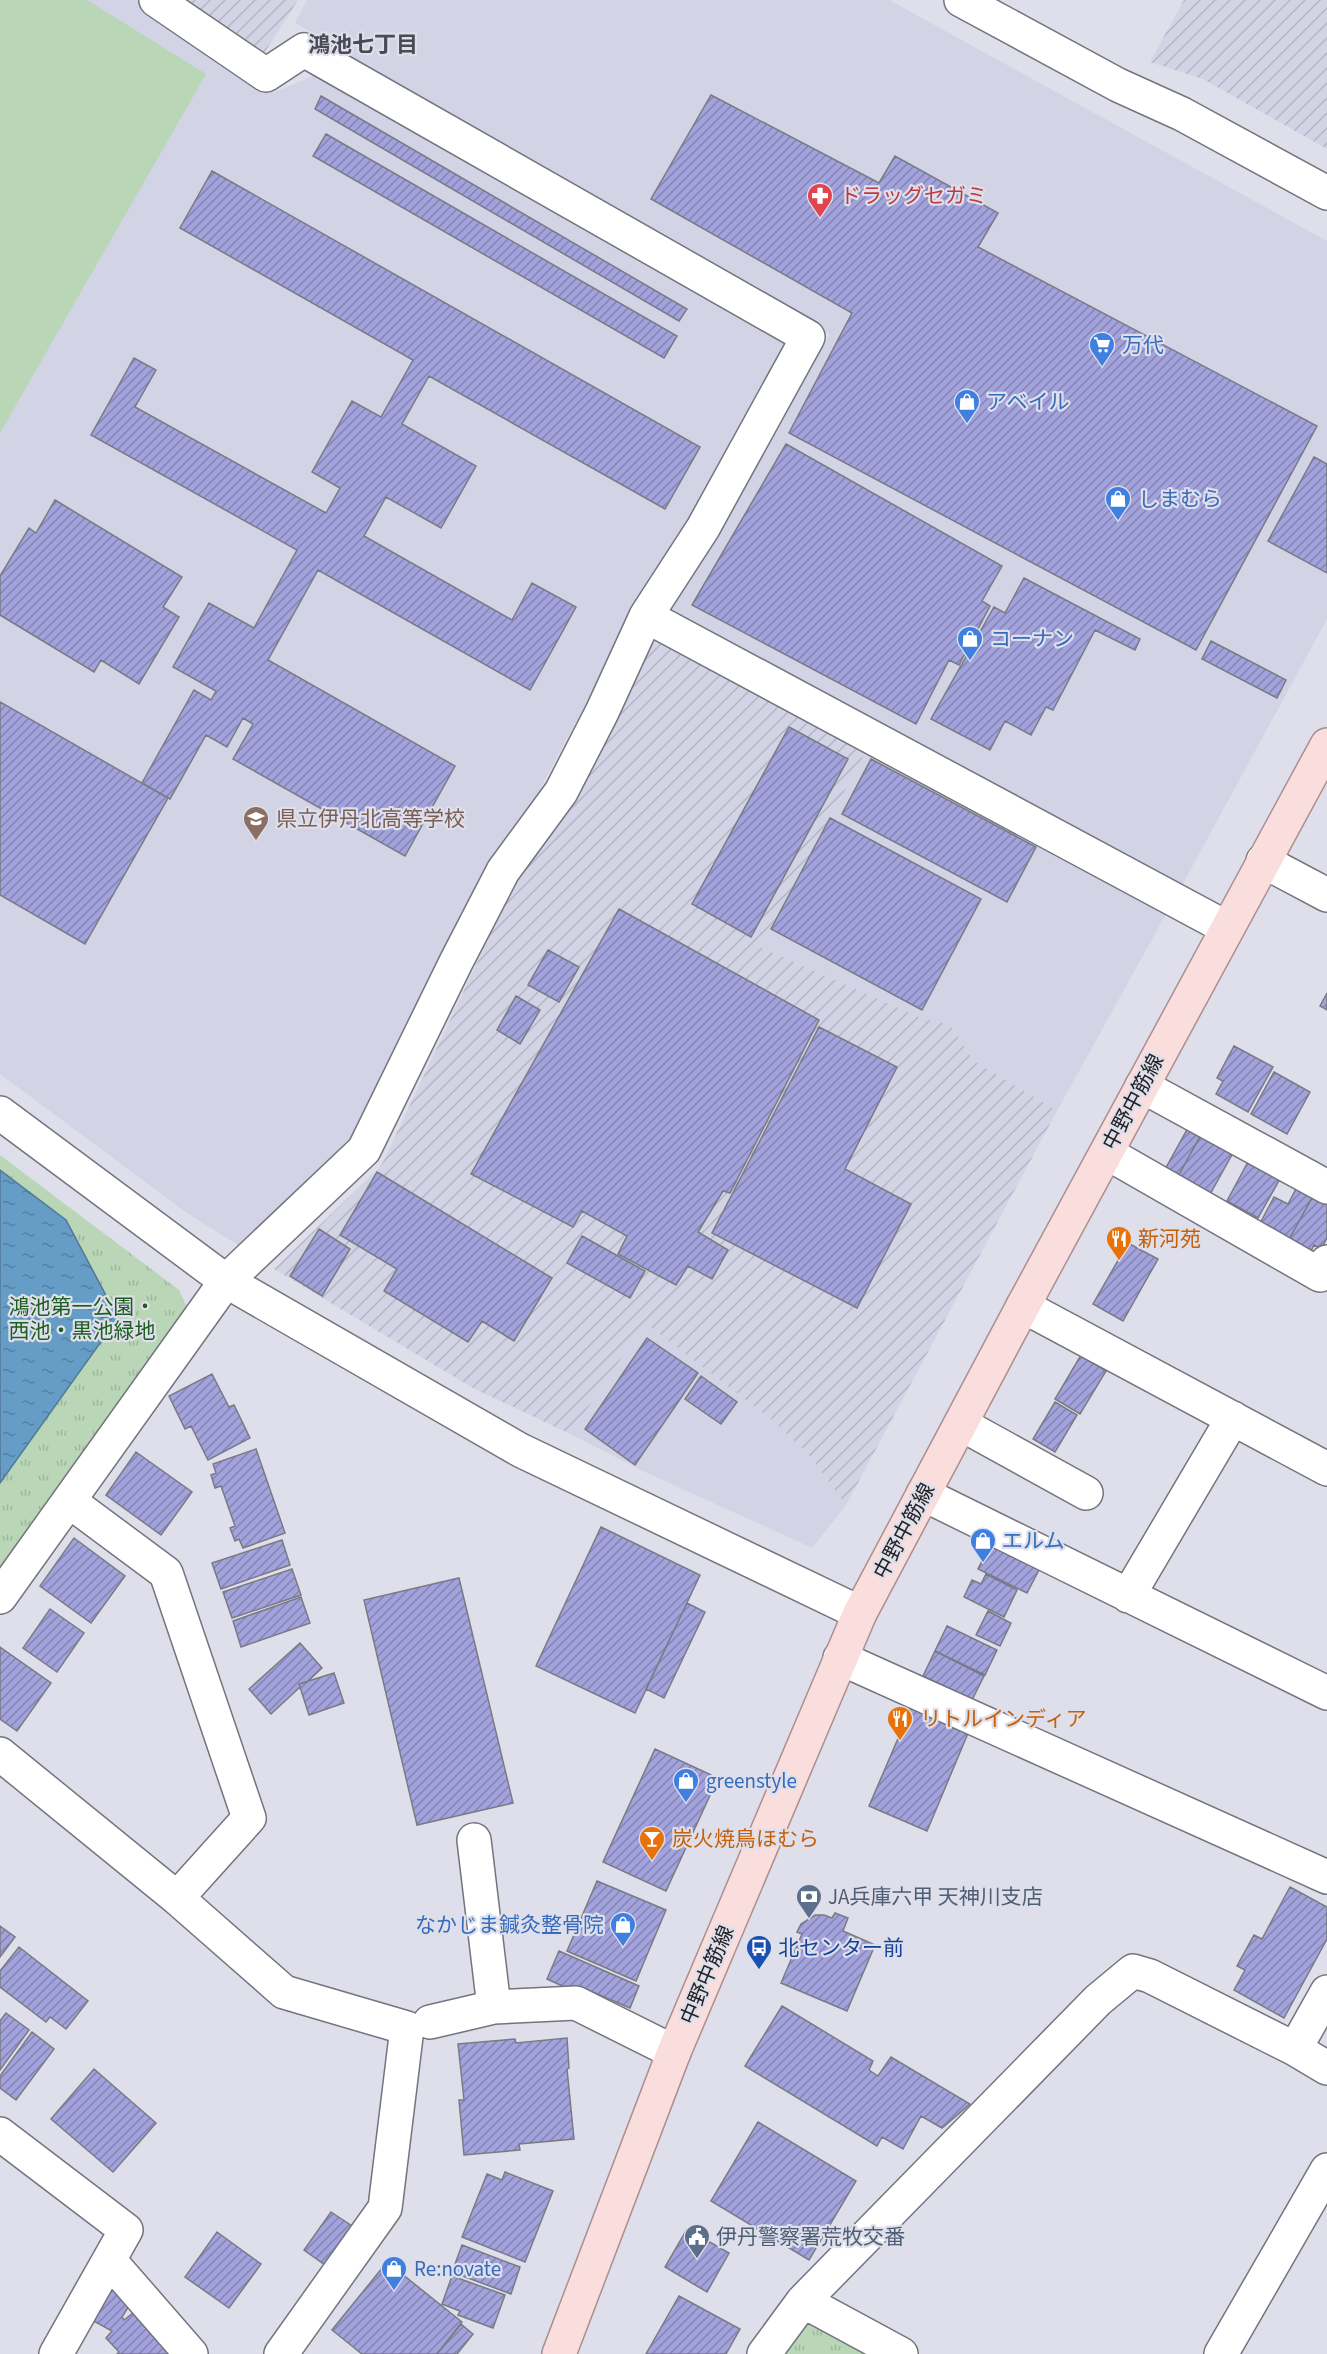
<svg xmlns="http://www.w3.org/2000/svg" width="1327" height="2354" font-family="'Source Sans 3','Noto Sans JP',sans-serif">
	<defs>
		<pattern id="industrial-furrows" width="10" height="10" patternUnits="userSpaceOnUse" patternTransform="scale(1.5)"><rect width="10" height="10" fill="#d2d3e5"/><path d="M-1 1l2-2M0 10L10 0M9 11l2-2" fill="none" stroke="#b4b5c4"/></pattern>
		<pattern id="park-tufts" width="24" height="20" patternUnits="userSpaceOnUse" patternTransform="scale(1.5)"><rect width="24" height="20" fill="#b9d6b7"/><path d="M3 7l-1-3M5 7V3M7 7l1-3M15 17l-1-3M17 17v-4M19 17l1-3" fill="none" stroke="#9fb79d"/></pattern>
		<pattern id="water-ripples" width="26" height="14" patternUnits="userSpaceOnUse" patternTransform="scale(1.5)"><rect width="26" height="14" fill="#669dc6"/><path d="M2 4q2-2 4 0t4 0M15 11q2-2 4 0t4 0" fill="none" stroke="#5480a1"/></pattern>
		<pattern id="building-hatch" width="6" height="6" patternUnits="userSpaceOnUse" patternTransform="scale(1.5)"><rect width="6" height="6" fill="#a2a2dd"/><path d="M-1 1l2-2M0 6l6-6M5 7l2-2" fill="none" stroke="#8484b3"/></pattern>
	</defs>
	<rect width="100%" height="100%" fill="#dedfea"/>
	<path fill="#d2d3e5" d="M0 0H145L273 93 320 73 787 338 788 361 636 610 348 1147 241 1247 187 1213 0 1074Z
		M307 0H889L1327 241V619L1181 887 660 613 709 546 830 334 295 23Z
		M866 751 1166 914 1057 1111 974 1061 950 1025 919 1017 760 947Z
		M645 1322 771 1419 811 1457 846 1505 813 1547 808 1546 645 1472 570 1434Z"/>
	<path fill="url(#industrial-furrows)" d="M176 0H298L263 55Z
		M1184 0H1327V149L1203 79 1150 62Z
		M660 636 866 751 760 947 919 1017 950 1025 974 1061 1057 1111 846 1505 811 1457 771 1419 645 1323 570 1434 473 1388 274 1269 379 1168 384 1160 508 897 531 861 575 804 652 644Z"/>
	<path fill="#b9d6b7" d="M0 0H87L206 74 0 433Z"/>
	<path fill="url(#park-tufts)" d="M0 1155 179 1290 188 1310 0 1567Z
		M805 2313 878 2354H777Z"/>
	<path fill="url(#water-ripples)" stroke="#527896" stroke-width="1.5" d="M0 1170 66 1220 118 1318 0 1483Z"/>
	<path fill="url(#building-hatch)" stroke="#7a7a84" stroke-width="1.5" d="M711 95 879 183 895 156 998 213 978 247 1317 426 1196 650 789 433 852 313 651 199Z
		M321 96 687 309 679 321 315 109Z
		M326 134 677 336 664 358 313 156Z
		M212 171 700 447 665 509 429 376 402 424 476 466 441 528 386 497 364 536 512 620 532 583 576 607 530 690 318 570 268 660 455 766 405 856 233 759 253 724 243 718 227 747 206 735 170 799 142 783 194 690 211 700 216 691 173 667 209 603 254 628 297 550 91 435 134 358 156 370 135 407 326 513 340 488 312 472 352 401 381 417 413 360 180 228Z
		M786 444 1002 566 982 601 990 606 959 665 949 660 916 724 692 605Z
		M1314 457 1327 464V573L1268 541Z
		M55 500 182 577 163 607 179 617 139 684 101 660 94 672 0 615V576L29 528 36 533Z
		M1024 578 1140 639 1135 650 1095 630 1053 710 1046 707 1031 735 1005 721 990 750 931 719 994 607 1005 613Z
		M1211 641 1286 680 1277 698 1202 659Z
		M0 702 168 798 85 944 0 895Z
		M789 727 848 759 751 937 692 904Z
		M871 759 1036 847 1007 902 842 814Z
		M830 818 981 899 922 1010 771 929Z
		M619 909 819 1020 730 1193 723 1191 698 1232 728 1250 712 1279 688 1266 676 1285 618 1254 627 1236 582 1211 573 1227 471 1174Z
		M548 950 579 967 559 1002 528 985Z
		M1327 993V1010L1320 1006Z
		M516 996 540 1010 520 1044 497 1030Z
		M819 1027 897 1067 845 1169 911 1204 857 1308 712 1233Z
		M1234 1046 1273 1067 1248 1112 1216 1094 1223 1081 1217 1078Z
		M1274 1072 1310 1092 1287 1134 1251 1114Z
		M1189 1126 1202 1133 1176 1180 1163 1173Z
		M1202 1133 1234 1151 1208 1198 1176 1180Z
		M1249 1160 1281 1177 1258 1218 1227 1201Z
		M377 1172 552 1278 514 1341 482 1321 468 1342 384 1291 397 1269 340 1235Z
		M1297 1187 1313 1196 1287 1243 1258 1227 1274 1197 1288 1204Z
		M1313 1196 1327 1203V1238L1321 1249 1314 1245 1309 1255 1287 1243Z
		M319 1229 350 1249 322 1296 290 1276Z
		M582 1236 645 1271 630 1298 567 1263Z
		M1128 1243 1158 1259 1123 1321 1093 1304Z
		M647 1338 698 1373 635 1465 585 1429Z
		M1081 1355 1106 1371 1080 1414 1055 1399Z
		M212 1374 229 1407 234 1405 250 1438 208 1460 191 1426 185 1429 169 1396Z
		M701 1376 737 1402 721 1424 685 1399Z
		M1055 1402 1077 1415 1055 1452 1033 1439Z
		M256 1449 285 1533 243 1548 239 1539 235 1541 230 1528 235 1526 221 1486 215 1488 211 1475 216 1473 213 1464Z
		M136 1452 192 1492 161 1535 106 1495Z
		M601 1527 700 1575 635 1713 536 1666Z
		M74 1538 125 1576 91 1623 40 1586Z
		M282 1540 290 1565 221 1589 212 1563Z
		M992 1541 1041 1566 1027 1593 978 1569Z
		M292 1569 301 1595 232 1618 223 1592Z
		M986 1574 1017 1590 1004 1617 964 1597 972 1580 981 1584Z
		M459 1578 513 1803 417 1825 364 1600Z
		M301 1597 310 1623 241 1647 233 1621Z
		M687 1603 705 1612 664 1698 646 1689Z
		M50 1609 84 1633 57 1672 23 1648Z
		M988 1611 1011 1623 1000 1646 976 1635Z
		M947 1626 997 1650 985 1675 935 1651Z
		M300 1643 322 1668 307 1682 299 1684 300 1687 271 1714 249 1689Z
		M0 1647 51 1683 17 1731 0 1719Z
		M935 1651 984 1676 972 1700 923 1676Z
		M334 1673 344 1703 309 1715 299 1684Z
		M912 1706 969 1731 927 1831 869 1806Z
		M655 1749 718 1778 666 1891 603 1862Z
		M597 1881 666 1910 636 1981 567 1951Z
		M1290 1887 1327 1907V1939L1284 2018 1234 1990 1245 1970 1237 1966 1254 1935 1262 1939Z
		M835 1913 848 1918 843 1931 875 1945 847 2011 781 1983 802 1934 797 1932 801 1924 815 1915H824L832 1918Z
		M0 1926 15 1937 0 1957Z
		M19 1947 88 2001 66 2029 50 2017 46 2022 0 1987V1971Z
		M559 1951 639 1986 630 2008 581 1987 578 1993 547 1979Z
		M782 2006 873 2061 869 2070 878 2076 891 2057 970 2104 942 2128 921 2116 903 2149 882 2137 877 2146 745 2066Z
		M6 2013 29 2030 0 2070V2021Z
		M32 2032 54 2049 16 2100 0 2088V2076Z
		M567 2038 569 2068 567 2069 574 2139 519 2144 520 2150 464 2155 459 2100H464L458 2044 515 2039 516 2043Z
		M94 2069 156 2123 113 2172 51 2119Z
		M758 2122 856 2181 809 2260 711 2201Z
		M505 2172 553 2191 525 2262 462 2237 487 2174 502 2180Z
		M331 2212 352 2226 325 2265 304 2250Z
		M687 2229 729 2253 707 2292 665 2267Z
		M217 2232 261 2264 229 2308 185 2277Z
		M462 2245 520 2267 511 2294 452 2272Z
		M387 2262 462 2322 437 2354H362L332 2330Z
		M452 2276 505 2295 493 2328 458 2315 460 2311 442 2304Z
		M108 2287 132 2301 122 2317 124 2320 133 2313 171 2354H117L119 2352 106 2338 112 2331 90 2319Z
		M679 2296 740 2329 726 2354H646Z
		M461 2324 473 2334 457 2354H437Z"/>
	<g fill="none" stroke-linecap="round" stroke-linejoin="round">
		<defs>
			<path id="minor" d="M961 0 1118 85 1182 114 1327 193
				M646 616 1227 928
				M1263 861 1327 895
				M1142 1086 1327 1187
				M0 1113 226 1281 520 1450 860 1613
				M1107 1153 1320 1275 1327 1262
				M1023 1306 1327 1469
				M961 1424 1086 1493
				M923 1494 1327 1693
				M69 1501 166 1573 249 1818 177 1898
				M1128 1596 1233 1418
				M0 1597 226 1281 364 1150 456 962 503 871 561 792 602 712 646 616 703 528 808 337 304 50 266 75 156 0
				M840 1658 1327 1877
				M0 1754 177 1898 284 1992 407 2028 385 2208 281 2354
				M474 1840 494 2007
				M430 2022 494 2007 576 2003 674 2052
				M1295 2049 1327 1992
				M0 2134 126 2230 56 2354
				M110 2261 191 2354
				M803 2301 901 2354
				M764 2354 803 2301 1098 2000 1133 1971 1150 1976 1295 2049 1327 2068
				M1221 2354 1327 2170"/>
			<path id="major" d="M559 2354 674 2052 860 1613 1023 1306 1327 745"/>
		</defs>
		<use href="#minor" stroke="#73747e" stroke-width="36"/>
		<use href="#major" stroke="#ab8e8f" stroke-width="36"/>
		<use href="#minor" stroke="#fff" stroke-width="33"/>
		<use href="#major" stroke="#f9dedd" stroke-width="33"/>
	</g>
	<defs>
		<symbol id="pharmacy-pin" viewBox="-11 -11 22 30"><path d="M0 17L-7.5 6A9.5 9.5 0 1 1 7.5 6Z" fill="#e0444e" stroke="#dedfea"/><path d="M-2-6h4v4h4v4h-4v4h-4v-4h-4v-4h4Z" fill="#fff"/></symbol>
		<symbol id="supermarket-pin" viewBox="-11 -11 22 30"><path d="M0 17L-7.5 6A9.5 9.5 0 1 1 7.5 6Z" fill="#3f7fe0" stroke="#dedfea"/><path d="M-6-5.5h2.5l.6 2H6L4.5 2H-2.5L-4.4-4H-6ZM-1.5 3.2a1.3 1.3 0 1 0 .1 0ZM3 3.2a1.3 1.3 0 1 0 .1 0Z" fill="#fff"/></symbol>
		<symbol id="shop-pin" viewBox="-11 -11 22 30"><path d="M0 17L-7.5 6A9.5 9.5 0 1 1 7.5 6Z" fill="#3f7fe0" stroke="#dedfea"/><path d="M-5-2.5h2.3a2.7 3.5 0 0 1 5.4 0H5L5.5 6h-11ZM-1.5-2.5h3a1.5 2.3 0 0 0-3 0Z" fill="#fff"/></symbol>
		<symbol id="school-pin" viewBox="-11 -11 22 30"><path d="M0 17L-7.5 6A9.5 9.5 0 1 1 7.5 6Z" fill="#8d6e63" stroke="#dedfea"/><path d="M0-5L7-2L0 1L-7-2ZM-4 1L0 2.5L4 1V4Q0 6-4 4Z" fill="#fff"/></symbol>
		<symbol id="restaurant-pin" viewBox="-11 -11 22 30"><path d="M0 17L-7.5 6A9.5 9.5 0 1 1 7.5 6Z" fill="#e8710a" stroke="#dedfea"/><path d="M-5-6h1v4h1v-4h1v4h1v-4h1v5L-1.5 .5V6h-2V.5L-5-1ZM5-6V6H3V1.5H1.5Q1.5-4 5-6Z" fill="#fff"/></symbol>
		<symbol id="bar-pin" viewBox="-11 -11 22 30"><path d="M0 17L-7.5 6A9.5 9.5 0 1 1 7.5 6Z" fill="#e8710a" stroke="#dedfea"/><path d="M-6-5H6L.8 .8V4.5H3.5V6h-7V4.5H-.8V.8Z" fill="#fff"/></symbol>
		<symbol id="bank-pin" viewBox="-11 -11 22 30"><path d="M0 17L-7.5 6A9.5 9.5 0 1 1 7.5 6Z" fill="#5c6f8a" stroke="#dedfea"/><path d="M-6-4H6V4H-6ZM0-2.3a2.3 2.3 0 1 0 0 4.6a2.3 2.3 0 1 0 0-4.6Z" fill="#fff"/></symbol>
		<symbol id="bus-pin" viewBox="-11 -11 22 30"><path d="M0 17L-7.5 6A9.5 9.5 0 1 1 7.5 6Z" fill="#1a4fb4" stroke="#dedfea"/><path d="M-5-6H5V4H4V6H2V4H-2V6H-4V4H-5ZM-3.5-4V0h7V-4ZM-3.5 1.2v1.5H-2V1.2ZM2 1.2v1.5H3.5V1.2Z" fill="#fff"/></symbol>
		<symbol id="civic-pin" viewBox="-11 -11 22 30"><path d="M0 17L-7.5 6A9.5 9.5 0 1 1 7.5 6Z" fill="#5c6f8a" stroke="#dedfea"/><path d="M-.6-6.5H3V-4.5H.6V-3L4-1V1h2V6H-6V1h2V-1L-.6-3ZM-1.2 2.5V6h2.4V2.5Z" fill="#fff"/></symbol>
	</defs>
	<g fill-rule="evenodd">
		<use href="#pharmacy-pin" x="805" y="181" width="30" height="40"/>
		<use href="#supermarket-pin" x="1087" y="330" width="30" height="40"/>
		<use href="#shop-pin" x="952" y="387" width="30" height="40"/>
		<use href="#shop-pin" x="1103" y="484" width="30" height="40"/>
		<use href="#shop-pin" x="955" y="624" width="30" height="40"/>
		<use href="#school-pin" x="241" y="804" width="30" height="40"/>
		<use href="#restaurant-pin" x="1104" y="1224" width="30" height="40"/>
		<use href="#shop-pin" x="968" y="1526" width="30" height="40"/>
		<use href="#restaurant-pin" x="885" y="1704" width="30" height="40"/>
		<use href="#shop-pin" x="671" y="1766" width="30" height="40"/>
		<use href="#bar-pin" x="637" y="1824" width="30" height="40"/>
		<use href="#bank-pin" x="794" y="1882" width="30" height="40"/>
		<use href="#shop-pin" x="608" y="1910" width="30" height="40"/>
		<use href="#bus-pin" x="744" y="1933" width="30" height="40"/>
		<use href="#civic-pin" x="682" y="2222" width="30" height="40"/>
		<use href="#shop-pin" x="379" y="2254" width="30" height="40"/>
	</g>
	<g text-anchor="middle" stroke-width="4.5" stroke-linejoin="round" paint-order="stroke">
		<g font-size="21" fill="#be3a42" stroke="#dedfea" text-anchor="start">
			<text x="840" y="203">ドラッグセガミ</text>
		</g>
		<g font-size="21" fill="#366cbe" stroke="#dedfea" text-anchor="start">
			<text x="1122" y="352">万代</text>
			<text x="986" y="409">アベイル</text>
			<text x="1138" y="506">しまむら</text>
			<text x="990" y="646">コーナン</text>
			<text x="1002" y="1548">エルム</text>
			<text x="706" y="1788">greenstyle</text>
			<text x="604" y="1932" text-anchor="end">なかじま鍼灸整骨院</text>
			<text x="414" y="2276">Re:novate</text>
		</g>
		<g font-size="21" fill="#785e54" stroke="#dedfea" text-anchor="start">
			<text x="276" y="826">県立伊丹北高等学校</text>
		</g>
		<g font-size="21" fill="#222226" stroke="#dedfea">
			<text transform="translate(1133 1102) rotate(-62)" y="7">中野中筋線</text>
			<text transform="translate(904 1531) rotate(-62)" y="7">中野中筋線</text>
			<text transform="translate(707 1975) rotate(-67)" y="7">中野中筋線</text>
		</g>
		<g font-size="21" fill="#c56008" stroke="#dedfea" text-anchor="start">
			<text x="1138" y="1246">新河苑</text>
			<text x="920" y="1726">リトルインディア</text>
			<text x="672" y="1846">炭火焼鳥ほむら</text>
		</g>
		<g font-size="21" fill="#1c5e20" stroke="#dedfea">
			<text x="82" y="1314">鴻池第一公園・<tspan x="82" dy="24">西池・黒池緑地</tspan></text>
		</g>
		<g font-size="21" fill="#4e5e75" stroke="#dedfea" text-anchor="start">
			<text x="828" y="1904">JA兵庫六甲 天神川支店</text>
			<text x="716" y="2244">伊丹警察署荒牧交番</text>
		</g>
		<g font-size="21" fill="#164399" stroke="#dedfea" text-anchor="start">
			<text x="778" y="1955">北センター前</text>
		</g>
		<g font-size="22" font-weight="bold" fill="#4a4a54" stroke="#dedfea">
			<text x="363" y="52">鴻池七丁目</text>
		</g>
	</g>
</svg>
